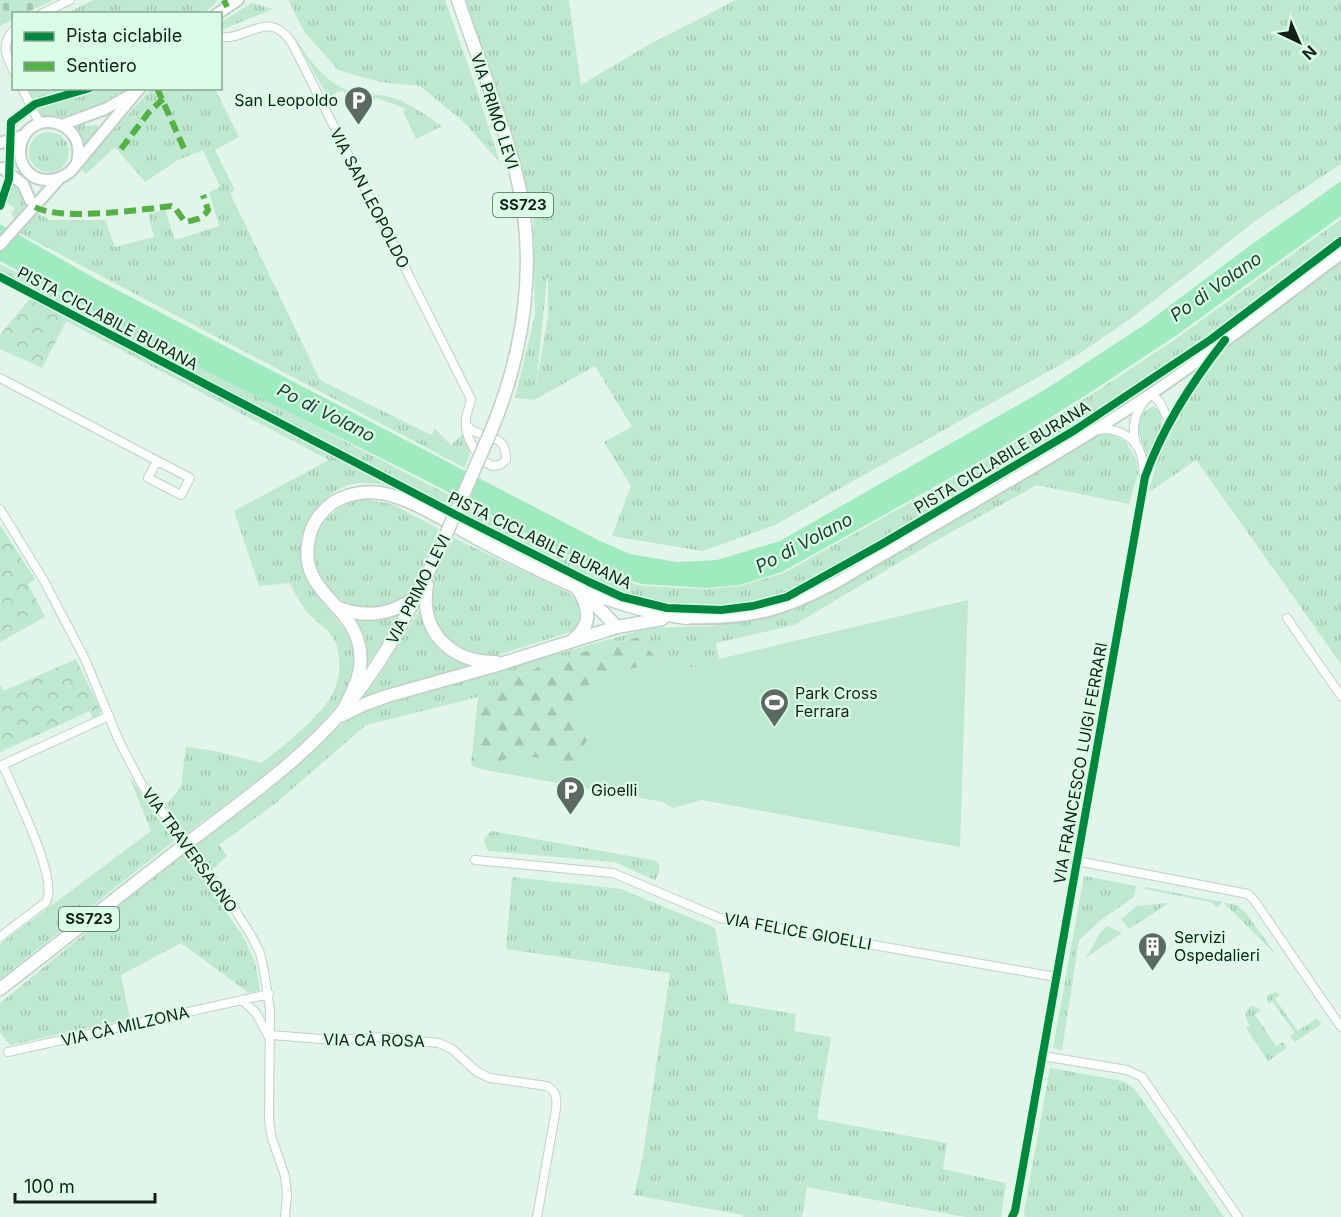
<svg xmlns="http://www.w3.org/2000/svg" width="1341" height="1217" font-family="Inter,sans-serif">
	<defs>
		<pattern id="grass-tufts" width="24" height="20" patternUnits="userSpaceOnUse" patternTransform="scale(1.5)"><rect width="24" height="20" fill="#bee8cf"/><path d="M3 7l-1-3M5 7V3M7 7l1-3M15 17l-1-3M17 17v-4M19 17l1-3" fill="none" stroke="#a2c7b1"/></pattern>
		<pattern id="forest-firs" width="22" height="20" patternUnits="userSpaceOnUse" patternTransform="scale(1.5)"><rect width="22" height="20" fill="#bee8cf"/><path d="M5 1l3.5 6h-7zM16 11l3.5 6h-7z" fill="#a2c7b1"/></pattern>
		<pattern id="cemetery-stones" width="16" height="16" patternUnits="userSpaceOnUse" patternTransform="scale(1.5)"><rect width="16" height="16" fill="#bee8cf"/><path d="M2 7V4a2 2 0 0 1 4 0v3zM10 15v-3a2 2 0 0 1 4 0v3z" fill="#a2c7b1"/></pattern>
		<pattern id="park-crowns" width="20" height="18" patternUnits="userSpaceOnUse" patternTransform="scale(1.5)"><rect width="20" height="18" fill="#bee8cf"/><path d="M2 6a3 3 0 1 1 6 0M12 15a3 3 0 1 1 6 0" fill="none" stroke="#a2c7b1"/></pattern>
	</defs>
	<rect width="100%" height="100%" fill="#e2f5e9"/>
	<path fill="url(#grass-tufts)" fill-rule="evenodd" d="M93 0H217L215 4 204 13H67Z
		M288 0H445L474 82 500 163 464 122 420 86 380 82 338 70 304 31Z
		M466 0H569L581 85 650 44 736 0H1341V164L1258 219 1134 316 1079 354 775 525 703 551 612 536 631 486 604 442 632 427 595 366 534 400 515 398 535 315 533 207ZM548 278V316L536 386 547 278Z
		M252 3 273 9 221 30V22Z
		M293 35C310 60 326 86 357 93 369 95 381 94 394 98 411 104 427 116 442 126L416 139 403 111 406 109 377 98 353 109 343 90 328 97Z
		M25 89H125C110 99 59 128 42 117 34 111 30 97 25 89Z
		M151 89H215L239 137 215 150 235 190 230 193 320 380 431 435 435 429 451 445 462 435 467 437 470 452 465 468 20 233 38 213 49 220H105L115 247 154 237 148 214 165 210 175 240 219 226 209 192 220 187 203 150 178 160 145 182 115 147 86 174 80 168Z
		M83 122 86 126 97 125 100 128 81 148 70 128Z
		M29 152a20 20 0 1 1 40 0a20 20 0 1 1-40 0Z
		M13 180 18 183 26 203 23 210 16 219 11 214 15 208 5 202Z
		M1341 219V246C1279 293 1218 341 1154 384 1048 455 935 516 825 581L782 600 737 611 689 612 657 609 584 587 389 486C363 480 346 481 325 499 294 526 292 564 318 597 336 621 364 641 354 675 339 725 229 802 186 834L166 806 181 786 186 747 215 751 261 763C281 749 318 718 331 697 341 680 343 653 332 636 326 627 316 622 309 614 301 605 295 594 290 583L259 586 234 511 329 460 66 321 76 302 555 550 615 578 642 586 707 589 740 586 784 573 984 461 1100 389 1177 338Z
		M1341 261V664L1196 460 1149 492 1157 461 1185 402 1227 345Z
		M1154 406C1172 420 1154 442 1147 457 1141 437 1128 417 1154 406Z
		M1107 433 1125 441 1136 459 1138 474 1129 504 1037 485 937 540 794 625 716 643 719 659 711 670 659 662 639 637 551 661 478 697 366 725 277 802 219 845 227 856 203 878 244 938 255 962 260 990 249 993 181 943 121 975 130 1019 10 1045 0 1032V1003L192 846 271 789 348 719 378 705 649 628 714 626 793 611 1094 437Z
		M365 499 392 504 439 529 412 590C404 598 395 603 384 606 317 624 277 517 365 499Z
		M454 538 569 593 578 600 584 618 577 630 498 655C491 656 483 658 475 656 447 649 428 622 431 594 432 575 446 555 454 538Z
		M403 609 364 671 346 613Z
		M419 611 431 637 483 665 359 702 381 673Z
		M129 776 174 841 0 979V944L151 831Z
		M492 831 657 861C661 869 660 873 655 880L615 862 488 851 484 842 485 837Z
		M1084 876 1136 886 1134 897 1101 920 1079 940 1062 1050 1053 1048Z
		M512 877 621 889 715 928 729 1003 796 1014 794 1031 831 1037 817 1119 947 1143 943 1169 1006 1183 1001 1217H965L807 1187 802 1217H743V1215L634 1195 642 1161 670 973 506 949Z
		M1145 887 1237 905 1245 912 1277 956 1223 902 1217 908 1211 902 1145 889Z
		M1169 903 1129 929 1121 919 1137 906Z
		M1108 926 1122 933 1086 958 1100 933Z
		M1276 992 1280 995 1275 999 1298 1031 1317 1018 1322 1024 1295 1042 1290 1036 1295 1033 1272 1001 1268 1004 1267 998 1269 994Z
		M1251 1006 1256 1007 1261 1010 1255 1015 1276 1046 1283 1042 1287 1048 1268 1061 1246 1028 1250 1025C1245 1018 1243 1012 1251 1006Z
		M1050 1068 1123 1081 1134 1088 1224 1217H1025L1024 1212Z"/>
	<path fill="url(#forest-firs)" d="M639 637 659 662 607 675 587 686 580 717 589 737 574 763 517 755 480 769 471 765 478 697 551 661Z"/>
	<path fill="url(#cemetery-stones)" d="M0 0H53L26 13 14 14 13 19 0 26Z"/>
	<path fill="url(#park-crowns)" d="M0 264 76 302 42 368 0 349V335L36 291 0 273Z
		M0 525 35 579 28 584 45 617 0 642Z
		M76 659 101 711 99 716 93 719 90 711 0 752V684L4 691Z"/>
	<path fill="#bee8cf" d="M968 600 960 847 702 800 673 808 663 802 480 769 517 755 574 763 589 737 580 717 587 686 607 675 659 662 711 670 719 659Z"/>
	<path fill="#a0eac0" d="M1341 181V216L1177 335 1091 392 984 459 782 572 740 585 707 588 642 584 616 576 556 549 423 479 214 375 0 261V224L96 279 598 540 630 554 677 562 717 560 780 541 1046 389 1144 325 1248 247Z"/>
	<g fill="none" stroke-linecap="round" stroke-linejoin="round">
		<defs>
			<path id="minor" d="M41 14 70 0
				M14 30C0 44 6 56 14 72
				M220 37C250 40 268 8 292 43L471 399C470 405 467 412 466 418 464 436 476 458 492 466L500 465 506 460C507 431 483 441 468 427
				M22 88 40 124
				M0 378 190 478 181 495 148 478 157 461
				M1098 430C1116 426 1137 438 1141 455 1143 462 1143 469 1144 475
				M1136 445C1130 424 1136 408 1151 394L1160 402 1169 422
				M0 509 43 579 85 659 119 741 142 785 232 905 252 937 260 953 264 971 270 1010 269 1120 272 1139 285 1176 287 1195 285 1217
				M1287 618 1341 696
				M0 766 109 716
				M475 860 613 873 720 918 1056 977
				M1077 861 1248 894 1254 900 1341 1027
				M0 937 46 902C60 880 13 790 3 765
				M242 1000 256 1013 269 1037
				M271 1035 334 1040 381 1037 439 1043 452 1049 477 1072 490 1078 547 1086C557 1092 557 1099 556 1109L537 1217
				M8 1052 269 994
				M1043 1056 1127 1070 1142 1077 1238 1217
				M1012 1217 1015 1211 1145 477C1161 430 1187 389 1217 351"/>
			<path id="secondary" d="M217 14 238 0
				M62 125 105 109 130 95
				M0 143 25 135
				M77 162C88 121 31 106 21 144 19 152 20 160 24 167 35 184 55 183 70 172L140 88
				M2 168 23 184 30 200
				M0 245 59 179
				M687 618C751 620 783 611 839 581 943 519 1050 461 1151 394 1216 350 1278 301 1341 254"/>
			<path id="primary" d="M458 0C477 57 501 114 516 173 538 259 525 350 491 431
				M427 585C419 631 451 663 496 662
				M585 594 617 627
				M337 607C365 619 391 615 416 597
				M574 639C593 624 589 606 577 588
				M343 710C355 688 366 667 358 641 346 600 295 589 310 534 313 522 323 509 334 502 349 493 369 490 386 494 416 501 449 523 476 538 543 573 611 609 687 618
				M341 716 365 704 387 696 494 666 617 627 662 619
				M198 835C256 791 317 748 360 689 393 645 417 596 441 546
				M0 989 178 850"/>
		</defs>
		<use href="#minor" stroke="#c1d0c7" stroke-width="10"/>
		<use href="#secondary" stroke="#c1d0c7" stroke-width="14"/>
		<use href="#primary" stroke="#c1d0c7" stroke-width="15"/>
		<use href="#minor" stroke="#fbfefc" stroke-width="8"/>
		<use href="#secondary" stroke="#fbfefc" stroke-width="10"/>
		<use href="#primary" stroke="#fbfefc" stroke-width="12"/>
		<defs>
			<path id="primary-bridge" d="M441 546 491 431
				M178 850 198 835"/>
		</defs>
		<use href="#primary-bridge" stroke="#c1d0c7" stroke-width="15" stroke-linecap="butt"/>
		<use href="#primary-bridge" stroke="#fbfefc" stroke-width="12"/>
		<path stroke="#55b145" stroke-width="6" stroke-dasharray="12 6" stroke-linecap="butt" d="M224 0 227 7
			M157 88 186 153
			M121 149 149 112 163 99
			M35 207C60 221 140 210 171 206L175 208 185 222C195 220 203 219 208 210L203 195"/>
		<defs>
			<path id="cycleway" d="M0 206 9 179 11 122 35 104 90 88
				M0 277 456 515 589 582 622 597 667 608 721 610 753 606 787 597 882 544 1075 430 1210 340 1341 241
				M1012 1217 1015 1211 1145 477C1163 426 1192 382 1225 340"/>
		</defs>
		<use href="#cycleway" stroke="#dafde7" stroke-width="11"/>
		<use href="#cycleway" stroke="#00873e" stroke-width="8"/>
	</g>
	<defs>
		<symbol id="parking-pin" viewBox="-11 -11 22 30"><path d="M0 17L-7.5 6A9.5 9.5 0 1 1 7.5 6Z" fill="#5b6b61" stroke="#dafde7"/><path d="M-3.5-5.5H1a3.5 3.5 0 0 1 0 7H-1V5.5H-3.5ZM-1-3.4V-.6H.8a1.4 1.4 0 0 0 0-2.8Z" fill="#fff"/></symbol>
		<symbol id="stadium-pin" viewBox="-11 -11 22 30"><path d="M0 17L-7.5 6A9.5 9.5 0 1 1 7.5 6Z" fill="#5b6b61" stroke="#dafde7"/><path d="M0-5a6.5 5 0 1 0 0 10a6.5 5 0 1 0 0-10ZM-3.5-1.8h7v3.6h-7Z" fill="#fff"/></symbol>
		<symbol id="building-pin" viewBox="-11 -11 22 30"><path d="M0 17L-7.5 6A9.5 9.5 0 1 1 7.5 6Z" fill="#5b6b61" stroke="#dafde7"/><path d="M-4-6H4V6H1V3H-1V6H-4ZM-2.5-4.3h1.7v1.8h-1.7ZM.8-4.3h1.7v1.8H.8ZM-2.5-1h1.7V.8h-1.7ZM.8-1h1.7V.8H.8Z" fill="#fff"/></symbol>
	</defs>
	<g fill-rule="evenodd">
		<use href="#parking-pin" x="342" y="84" width="33" height="45"/>
		<use href="#stadium-pin" x="758" y="686" width="33" height="45"/>
		<use href="#parking-pin" x="554" y="774" width="33" height="45"/>
		<use href="#building-pin" x="1136" y="930" width="33" height="45"/>
	</g>
	<g text-anchor="middle" stroke-width="4.5" stroke-linejoin="round" paint-order="stroke">
		<g fill="#dafde7" stroke="#4f6256" stroke-width="1.5">
			<rect x="493" y="193" width="60" height="24" rx="4.5"/>
			<rect x="59" y="907" width="60" height="24" rx="4.5"/>
		</g>
		<g font-size="15" font-weight="bold" fill="#132018">
			<text x="523" y="210">SS723</text>
			<text x="89" y="924">SS723</text>
		</g>
		<g font-size="16" fill="#132018" stroke="#dafde7" text-anchor="start">
			<text x="338" y="106" text-anchor="end">San Leopoldo</text>
			<text x="795" y="699">Park Cross<tspan x="795" dy="18">Ferrara</tspan></text>
			<text x="591" y="796">Gioelli</text>
			<text x="1174" y="943">Servizi<tspan x="1174" dy="18">Ospedalieri</tspan></text>
		</g>
		<g font-size="16" fill="#132018" stroke="#dafde7">
			<text transform="translate(495 111) rotate(72)" y="6">VIA PRIMO LEVI</text>
			<text transform="translate(370 198) rotate(63)" y="6">VIA SAN LEOPOLDO</text>
			<text transform="translate(108 318) rotate(28)" y="6">PISTA CICLABILE BURANA</text>
			<text transform="translate(1002 457) rotate(-31)" y="6">PISTA CICLABILE BURANA</text>
			<text transform="translate(540 540) rotate(26)" y="6">PISTA CICLABILE BURANA</text>
			<text transform="translate(418 589) rotate(-63)" y="6">VIA PRIMO LEVI</text>
			<text transform="translate(1080 763) rotate(-80)" y="6">VIA FRANCESCO LUIGI FERRARI</text>
			<text transform="translate(190 850) rotate(54)" y="6">VIA TRAVERSAGNO</text>
			<text transform="translate(798 931) rotate(10)" y="6">VIA FELICE GIOELLI</text>
			<text transform="translate(125 1026) rotate(-13)" y="6">VIA CÀ MILZONA</text>
			<text transform="translate(374 1040) rotate(1)" y="6">VIA CÀ ROSA</text>
		</g>
		<g font-size="18" font-style="italic" fill="#18412c" stroke="#dafde7">
			<text transform="translate(1216 287) rotate(-35)" y="6">Po di Volano</text>
			<text transform="translate(326 413) rotate(27)" y="6">Po di Volano</text>
			<text transform="translate(804 543) rotate(-28)" y="6">Po di Volano</text>
		</g>
	</g>
	<rect x="12" y="12" width="210" height="78" fill="#dafde7" stroke="#8aa594" stroke-width="1.5"/>
	<rect x="24" y="32" width="30" height="9" fill="#00873e" stroke="#8aa594" stroke-width="1.5"/>
	<text x="66" y="42" font-size="18" fill="#132018">Pista ciclabile</text>
	<rect x="24" y="62" width="30" height="9" fill="#55b145" stroke="#8aa594" stroke-width="1.5"/>
	<text x="66" y="72" font-size="18" fill="#132018">Sentiero</text>
	<g transform="translate(1299 42) rotate(136)" stroke="#dafde7" stroke-width="4.5" paint-order="stroke">
	<path d="M0-4.5L10 22L0 15L-10 22Z" fill="#132018"/>
	<text y="-9" font-size="16" font-weight="bold" text-anchor="middle" fill="#132018">N</text>
	</g>
	<path d="M15 1193v9h140v-9" fill="none" stroke="#132018" stroke-width="3"/>
	<text x="24" y="1193" font-size="18" fill="#132018" stroke="#dafde7" stroke-width="4.5" paint-order="stroke">100 m</text>
</svg>
